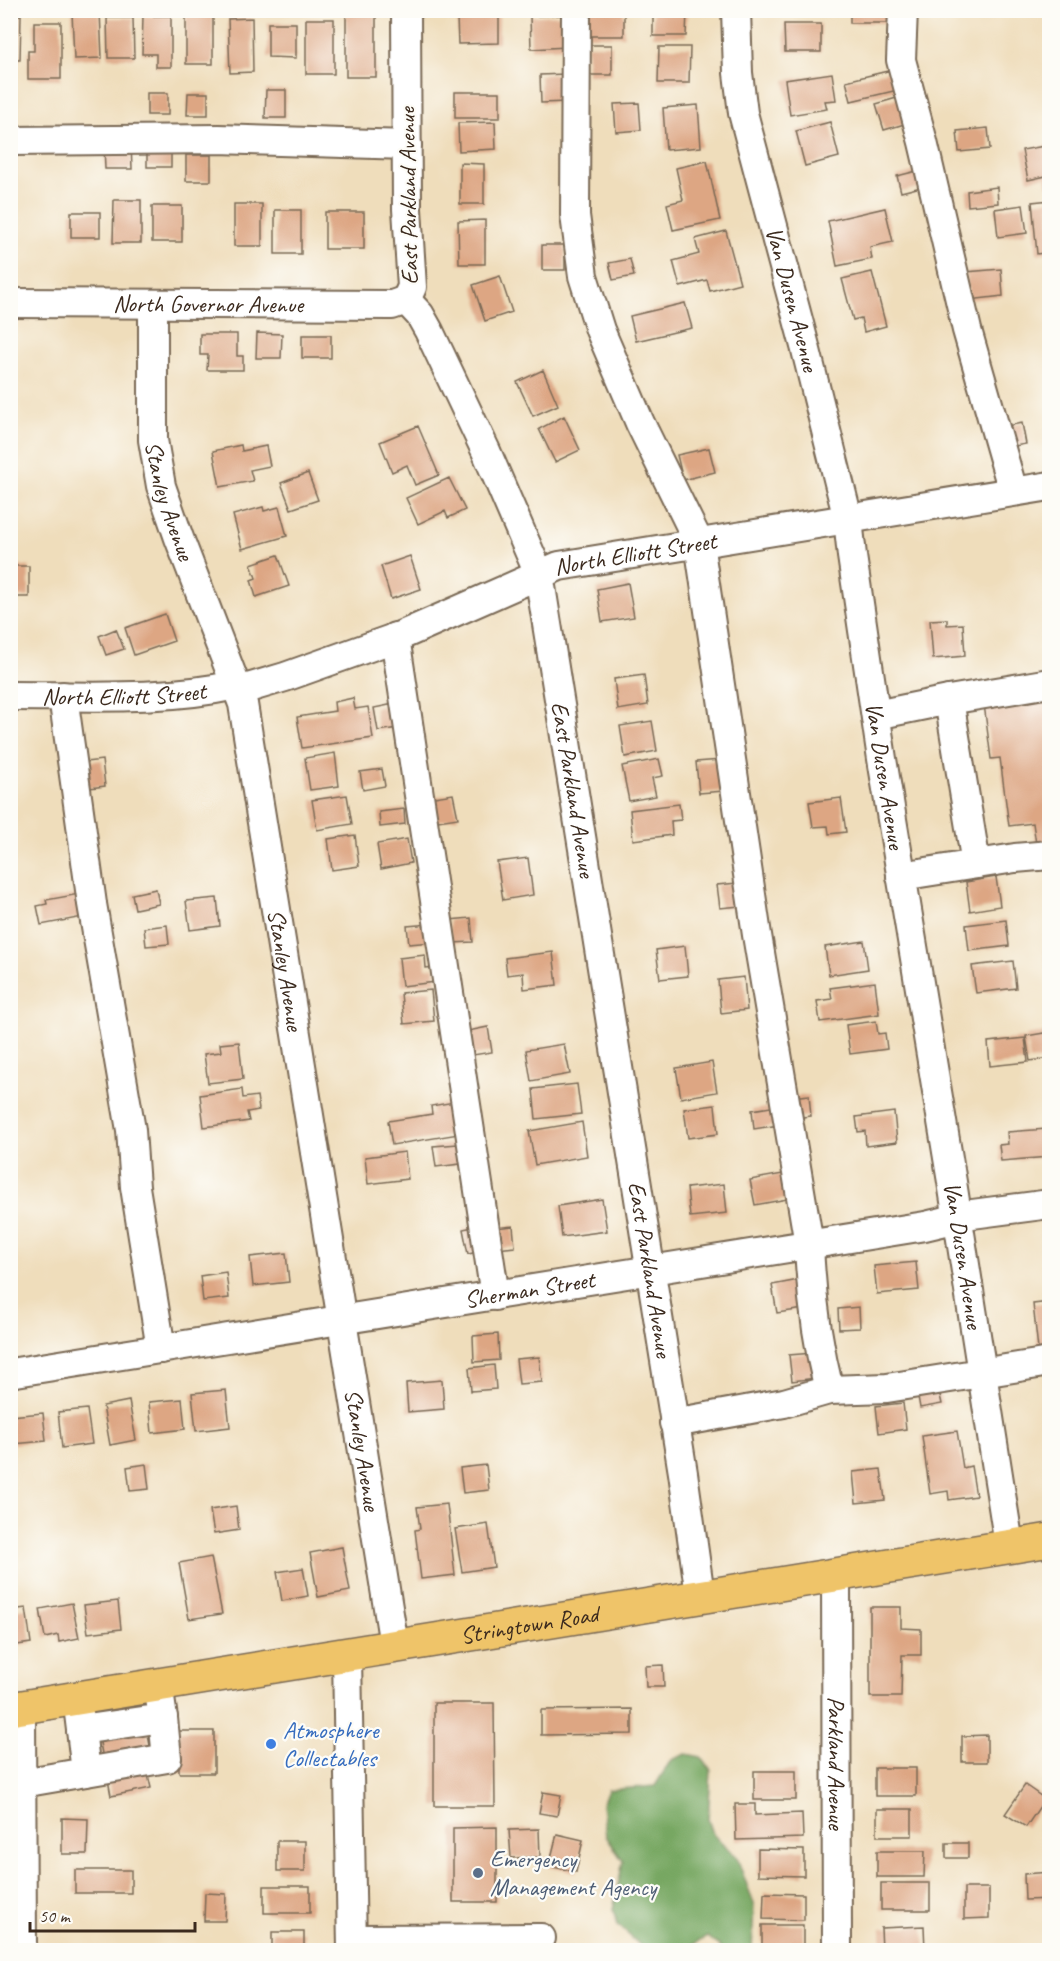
<svg xmlns="http://www.w3.org/2000/svg" width="1060" height="1961" font-family="Caveat,sans-serif">
	<rect width="100%" height="100%" fill="#fdfcf7"/>
	<filter id="ink" filterUnits="userSpaceOnUse"><feTurbulence type="fractalNoise" baseFrequency=".0167" numOctaves="2"/><feDisplacementMap in="SourceGraphic" scale="12" xChannelSelector="R" yChannelSelector="G"/><feConvolveMatrix kernelMatrix="1 2 1 2 8 2 1 2 1" color-interpolation-filters="sRGB"/></filter>
	<filter id="wash" filterUnits="userSpaceOnUse"><feTurbulence type="fractalNoise" baseFrequency=".008" numOctaves="4" result="noise"/><feDisplacementMap in="SourceGraphic" scale="24" xChannelSelector="R" yChannelSelector="G"/><feGaussianBlur stdDeviation="1.35" result="paint"/><feColorMatrix in="noise" values="0 0 0 0 0 0 0 0 0 0 0 0 0 0 0 0 0 1.4 0 .05"/><feComposite in="paint" operator="in"/></filter>
	<g filter="url(#wash)">
		<rect width="100%" height="100%" fill="#efddbb"/>
		<path fill="#77a762" stroke="#596840" stroke-width="1.5" d="M686 1754 701 1757 711 1770 708 1819 713 1834 737 1858 754 1904 752 1950H721L720 1946 707 1937 694 1944V1950H638L641 1946 618 1925 613 1910 623 1861 606 1836 602 1805 608 1790 655 1786 671 1760Z"/>
		<g id="blocks">
			<path fill="#dda683" d="M587 10H624V36H587Z
				M653 10H687L686 36H653Z
				M850 10H889V23H850Z
				M100 11 102 58 74 59 72 12Z
				M346 14H376V77H346Z
				M10 15H21L20 60H10Z
				M186 15 213 16V64H186Z
				M566 15 567 47 531 49 530 16Z
				M143 16H171V67H156V54H142Z
				M499 16V43L458 44 457 17Z
				M107 18H133L134 58H108Z
				M252 18 253 72 230 73 228 19Z
				M306 19H334V74H306Z
				M34 22H61V79H28V51H34Z
				M268 23H296V58L268 57Z
				M784 24H821V52H785Z
				M587 45H612V75H588Z
				M659 47H690L689 83H658Z
				M892 70 898 90 851 101 846 81Z
				M832 73 836 100 825 101 827 109 790 115 785 80Z
				M565 74 566 102 541 103 540 75Z
				M266 90H286V118H265Z
				M455 92H500V118H455Z
				M147 93H168V115H147Z
				M188 93H208V115H187Z
				M900 97 908 123 884 130 876 104Z
				M639 103 641 130 616 132 614 104Z
				M698 105 701 147 666 150 663 108Z
				M495 122 496 149 459 151 458 123Z
				M830 122 839 157 805 166 796 131Z
				M988 128 990 149 959 152 957 131Z
				M131 143 132 169H105L104 144Z
				M1050 145V186L1048 187 1046 176 1028 180 1022 150Z
				M147 147H171V167H147Z
				M186 155H211V181H186Z
				M10 156H16V181H10Z
				M707 161 720 220 673 230 667 204 683 200 676 168Z
				M460 163 484 164V204H460Z
				M917 171 921 187 901 192 897 176Z
				M997 187 998 203 968 206 967 191Z
				M114 200H141V243H113Z
				M1050 200V252L1037 254 1032 202Z
				M234 204H262V246H234Z
				M1023 205 1027 233 998 237 995 209Z
				M152 206H182V242H152Z
				M885 208 893 242 870 247 872 259 837 266 828 221Z
				M275 210H301V254H275Z
				M71 212H100V237H71Z
				M325 212H364V249H325Z
				M485 220V264H459L458 221Z
				M726 231 740 283 710 291 707 280 680 287 673 261 699 254 695 239Z
				M542 245H565V270H542Z
				M630 259 634 276 613 280 609 263Z
				M1001 269 1003 296 969 300 966 272Z
				M872 272 886 326 864 332 861 318 853 320 842 279Z
				M500 276 512 312 485 321 473 285Z
				M685 303 692 328 636 341 630 316Z
				M257 333 282 334 281 358H256Z
				M200 334H237V356H243V370H207L208 355H200Z
				M302 335H331V358H302Z
				M543 370 558 405 533 416 517 382Z
				M564 416 580 450 555 462 539 429Z
				M1022 423 1026 444 1009 447 1006 426Z
				M418 426 439 475 415 485 407 465 392 472 380 442Z
				M241 445 242 451 266 446 270 466 250 470 253 481 220 487 213 451Z
				M709 448 715 472 683 480 677 455Z
				M308 473 318 500 291 509 281 483Z
				M449 478 465 510 448 518 445 511 418 524 406 498Z
				M263 507 264 511 279 507 287 536 242 549 233 515Z
				M278 555 289 586 256 597 251 580 256 578 251 564Z
				M410 556 421 589 391 599 381 566Z
				M10 566H29V597H10Z
				M628 583 634 617 602 622 597 589Z
				M165 614 174 641 134 655 125 628Z
				M947 619V625L963 624 965 656 933 659 930 620Z
				M116 629 124 649 106 655 99 636Z
				M644 675 648 705 618 710 614 679Z
				M1050 687V842L1036 844 1033 823 1009 826 1000 758 991 759 983 696Z
				M353 698 355 709 368 707 373 738 302 748 297 717 335 711 334 702Z
				M394 704 398 728 378 731 374 708Z
				M652 721 657 751 625 757 620 726Z
				M335 753 339 786 310 790 305 758Z
				M659 759 663 776 652 778 656 796 629 801 622 766Z
				M102 760 105 786 82 789 78 763Z
				M721 760 724 791 699 793 696 762Z
				M382 769 385 786 363 790 360 772Z
				M453 794 458 818 432 822 428 798Z
				M347 795 352 824 317 830 312 800Z
				M841 798 846 832 829 834 828 826 813 827 809 802Z
				M679 804 681 820 671 821 672 835 633 840 630 810Z
				M404 809 405 824 380 827 379 812Z
				M355 835 359 866 332 870 328 839Z
				M407 839 411 863 381 869 377 844Z
				M528 858 533 895 503 900 497 862Z
				M996 877 1000 906 970 911 966 882Z
				M737 883 740 906 720 908 717 885Z
				M156 889 159 904 135 909 132 894Z
				M79 894 83 917 41 925 37 906 47 904 46 900Z
				M217 898 220 926 190 930 186 901Z
				M471 918 473 942 451 943 449 920Z
				M1006 920 1009 946 969 951 966 925Z
				M430 924 432 942 409 944 407 926Z
				M167 925 169 944 146 946 144 928Z
				M864 941 868 969 829 975 825 947Z
				M685 946 688 976 660 979 656 950Z
				M1050 949V969L1047 970 1044 950Z
				M553 952 557 985 524 989 523 973 507 975 505 958Z
				M425 955 426 968 435 967 436 982 402 986 399 958Z
				M1013 961 1016 988 976 993 972 966Z
				M744 977 747 1010 721 1013 718 980Z
				M875 982 879 1014 820 1022 817 1001 832 999 830 988Z
				M431 990 434 1021 404 1024 401 993Z
				M876 1021 878 1034 885 1033 887 1049 850 1054 846 1025Z
				M488 1027 492 1052 467 1056 463 1032Z
				M1050 1032V1058L1030 1061 1026 1036Z
				M1025 1038 1028 1062 990 1066 988 1042Z
				M239 1042 243 1079 208 1083 204 1054 221 1052 220 1044Z
				M564 1044 570 1074 531 1081 526 1050Z
				M712 1062 717 1092 681 1098 676 1068Z
				M577 1084 581 1114 536 1119 533 1089Z
				M242 1089 243 1098 257 1096 259 1110 247 1112 249 1121 204 1127 200 1095Z
				M809 1095 811 1116 794 1118 791 1097Z
				M454 1102 459 1134 392 1145 388 1121 432 1114 431 1106Z
				M715 1105 718 1134 688 1138 684 1109Z
				M777 1106 779 1125 754 1129 752 1110Z
				M894 1112 897 1142 866 1146 865 1131 858 1132 856 1117Z
				M582 1122 587 1156 535 1165 529 1131Z
				M1047 1129 1049 1157 1001 1161 999 1145 1008 1144 1007 1132Z
				M458 1144 460 1164 436 1167 433 1146Z
				M405 1152 408 1179 368 1184 365 1157Z
				M788 1173 793 1198 755 1205 750 1180Z
				M724 1184 727 1213 690 1217 687 1188Z
				M602 1199 607 1231 562 1237 558 1206Z
				M478 1226 483 1251 468 1254 463 1229Z
				M513 1226 515 1247 497 1249 495 1228Z
				M286 1253 289 1282 253 1286 250 1257Z
				M916 1262 919 1290 877 1294 874 1266Z
				M226 1272 229 1298 203 1301 200 1276Z
				M799 1280 804 1309 777 1313 772 1285Z
				M1050 1302V1348L1038 1349 1033 1304Z
				M859 1307 860 1328 839 1329 838 1309Z
				M498 1334 499 1360 474 1362 473 1336Z
				M813 1353 816 1378 792 1381 789 1355Z
				M539 1357 542 1382 519 1384 516 1359Z
				M494 1365 496 1389 471 1391 469 1368Z
				M442 1380 444 1409 408 1412 406 1383Z
				M938 1387 942 1404 920 1408 917 1391Z
				M226 1390 230 1427 196 1431 192 1393Z
				M182 1399 185 1429 152 1433 149 1402Z
				M129 1401 136 1440 110 1445 103 1406Z
				M903 1403 906 1429 879 1433 876 1406Z
				M87 1409 92 1444 62 1448 58 1412Z
				M43 1413 46 1441 13 1444 10 1416Z
				M957 1431 963 1468 971 1466 976 1496 949 1500 948 1491 930 1494 922 1436Z
				M146 1464 149 1489 130 1491 127 1467Z
				M486 1465 489 1490 463 1493 460 1468Z
				M881 1469 885 1500 856 1503 853 1472Z
				M447 1504 455 1575 421 1579 415 1530 420 1529 417 1507Z
				M236 1506 239 1530 214 1534 210 1510Z
				M488 1524 494 1567 462 1572 455 1529Z
				M342 1547 350 1591 318 1597 310 1553Z
				M211 1557 222 1614 189 1619 179 1563Z
				M303 1568 308 1596 282 1601 277 1572Z
				M118 1601 121 1629 88 1633 84 1605Z
				M72 1603 79 1638 59 1642 58 1635 45 1638 40 1609Z
				M870 1607H901V1628L921 1629V1655H902L901 1697H870Z
				M26 1608 31 1643 10 1646V1610Z
				M663 1665 664 1687H646L645 1666Z
				M434 1703H494L495 1806H434Z
				M632 1709V1734L541 1735V1710Z
				M147 1729 152 1757 104 1765 99 1737Z
				M179 1731H214V1773H179Z
				M987 1735V1762H962V1736Z
				M146 1766 151 1788 111 1796 107 1774Z
				M875 1768H916V1796H875Z
				M754 1771H796V1800H754Z
				M1025 1785 1045 1799 1026 1827 1005 1814Z
				M543 1792 561 1795 557 1816 539 1813Z
				M735 1804H755V1815L802 1813 803 1838 736 1840Z
				M877 1809H912V1836H877Z
				M62 1818 88 1819 87 1854H62Z
				M497 1827V1902H453V1828Z
				M539 1829 540 1857 511 1858 509 1830Z
				M557 1834 583 1840 576 1872 549 1866Z
				M277 1841H305V1871H277Z
				M946 1843H968V1858H946Z
				M758 1849 804 1850V1876L758 1875Z
				M877 1851H925L924 1877H877Z
				M75 1870H131V1893H75Z
				M1050 1872V1899L1025 1900 1024 1874Z
				M881 1883H930V1910H881Z
				M264 1886H310V1913H264Z
				M964 1888H989V1918L964 1919Z
				M205 1893 226 1894 225 1921H204Z
				M764 1893 804 1894V1920L763 1919Z
				M762 1925H803V1950H762Z
				M924 1926 925 1950H882L881 1928Z
				M272 1932H304V1950H272Z"/>
		</g>
	</g>
	<g filter="url(#ink)">
		<use href="#blocks" fill-opacity="0" stroke="#7a6955" stroke-width="1.5"/>
		<g fill="none" stroke-linecap="round" stroke-linejoin="round">
			<defs>
				<g id="minor">
					<path d="M576 10 575 215 583 276 600 330 640 423 699 543 757 935 809 1244C811 1294 817 1342 829 1390"/>
					<path id="s1" d="M736 10 738 73 743 113 806 350 848 519 852 556 882 759 952 1182 1009 1545"/>
					<path d="M903 10 901 60 923 142 967 330 1013 491"/>
					<path d="M10 141 219 139 407 145"/>
					<path id="s2" d="M406 300 420 315 429 331 486 451 539 574 683 1473 700 1595"/>
					<path d="M406 300 412 287 407 209 406 10"/>
					<path id="s3" d="M10 303 392 305 406 300"/>
					<path id="s4" d="M153 305V440L161 486 179 538 243 704 394 1645"/>
					<path d="M395 637 495 1296"/>
					<path id="s5" d="M238 691 285 677 400 636 559 566 1050 486"/>
					<path id="s6" d="M10 696C85 696 162 701 236 685"/>
					<path d="M63 696 92 904 131 1130 135 1187 161 1349"/>
					<path d="M949 700 1050 683"/>
					<path d="M876 715 949 700 976 864"/>
					<path d="M901 876 1015 858 1050 855"/>
					<path id="s7" d="M10 1373 925 1226 946 1221 957 1216 1050 1204"/>
					<path d="M674 1423 784 1403 829 1390 887 1388 1050 1362"/>
					<path id="s8" d="M836 1574 837 1950"/>
					<path d="M347 1655 352 1950"/>
					<path d="M77 1697 81 1730 163 1718 158 1685"/>
					<path d="M21 1707 22 1950"/>
					<path d="M86 1772 167 1758 163 1718"/>
					<path d="M22 1783 86 1772 81 1730"/>
					<path d="M352 1939 541 1938"/>
				</g>
				<g id="major">
					<path id="s9" d="M10 1709 1050 1540"/>
				</g>
			</defs>
			<use href="#minor" stroke="#7a6955" stroke-width="32"/>
			<use href="#major" stroke="#7a6955" stroke-width="36"/>
			<use href="#minor" stroke="#fff" stroke-width="28"/>
			<use href="#major" stroke="#efc469" stroke-width="33"/>
		</g>
	</g>
	<circle fill="#3f7fe0" stroke="#fdfcf7" stroke-width="2" cx="271" cy="1744" r="6"/>
	<circle fill="#5c6f8a" stroke="#fdfcf7" stroke-width="2" cx="478" cy="1873" r="6"/>
	<g text-anchor="middle" stroke-width="4.5" stroke-linejoin="round" paint-order="stroke">
		<g font-size="24" fill="#3b2a1e" stroke="#fdfcf7">
			<text transform="translate(408 196) rotate(-91)" y="8">East Parkland Avenue</text>
			<text dy="8" stroke="none"><textPath href="#s1" startOffset="296">Van Dusen Avenue</textPath></text>
			<text dy="8" stroke="none"><textPath href="#s3" startOffset="198">North Governor Avenue</textPath></text>
			<text dy="8" stroke="none"><textPath href="#s4" startOffset="198">Stanley Avenue</textPath></text>
			<text dy="8" stroke="none"><textPath href="#s5" startOffset="422">North Elliott Street</textPath></text>
			<text dy="8" stroke="none"><textPath href="#s6" startOffset="114">North Elliott Street</textPath></text>
			<text dy="8" stroke="none"><textPath href="#s1" startOffset="782">Van Dusen Avenue</textPath></text>
			<text dy="8" stroke="none"><textPath href="#s2" startOffset="524">East Parkland Avenue</textPath></text>
			<text dy="8" stroke="none"><textPath href="#s4" startOffset="684">Stanley Avenue</textPath></text>
			<text dy="8" stroke="none"><textPath href="#s1" startOffset="1268">Van Dusen Avenue</textPath></text>
			<text dy="8" stroke="none"><textPath href="#s2" startOffset="1010">East Parkland Avenue</textPath></text>
			<text dy="8" stroke="none"><textPath href="#s7" startOffset="526">Sherman Street</textPath></text>
			<text dy="8" stroke="none"><textPath href="#s4" startOffset="1170">Stanley Avenue</textPath></text>
			<text dy="8" stroke="none"><textPath href="#s9" startOffset="526">Stringtown Road</textPath></text>
			<text dy="8" stroke="none"><textPath href="#s8" startOffset="189">Parkland Avenue</textPath></text>
		</g>
		<g font-size="24" fill="#366cbe" stroke="#fdfcf7" text-anchor="start">
			<text x="283" y="1738">Atmosphere<tspan x="283" dy="28">Collectables</tspan></text>
		</g>
		<g font-size="24" fill="#4e5e75" stroke="#fdfcf7" text-anchor="start">
			<text x="490" y="1867">Emergency<tspan x="490" dy="28">Management Agency</tspan></text>
		</g>
	</g>
	<rect width="1060" height="1961" fill="none" stroke="#fdfcf7" stroke-width="36"/>
	<path d="M30 1922v9h165v-9" fill="none" stroke="#3b2a1e" stroke-width="3"/>
	<text x="39" y="1922" font-size="18" fill="#3b2a1e" stroke="#fdfcf7" stroke-width="4.5" paint-order="stroke">50 m</text>
</svg>
